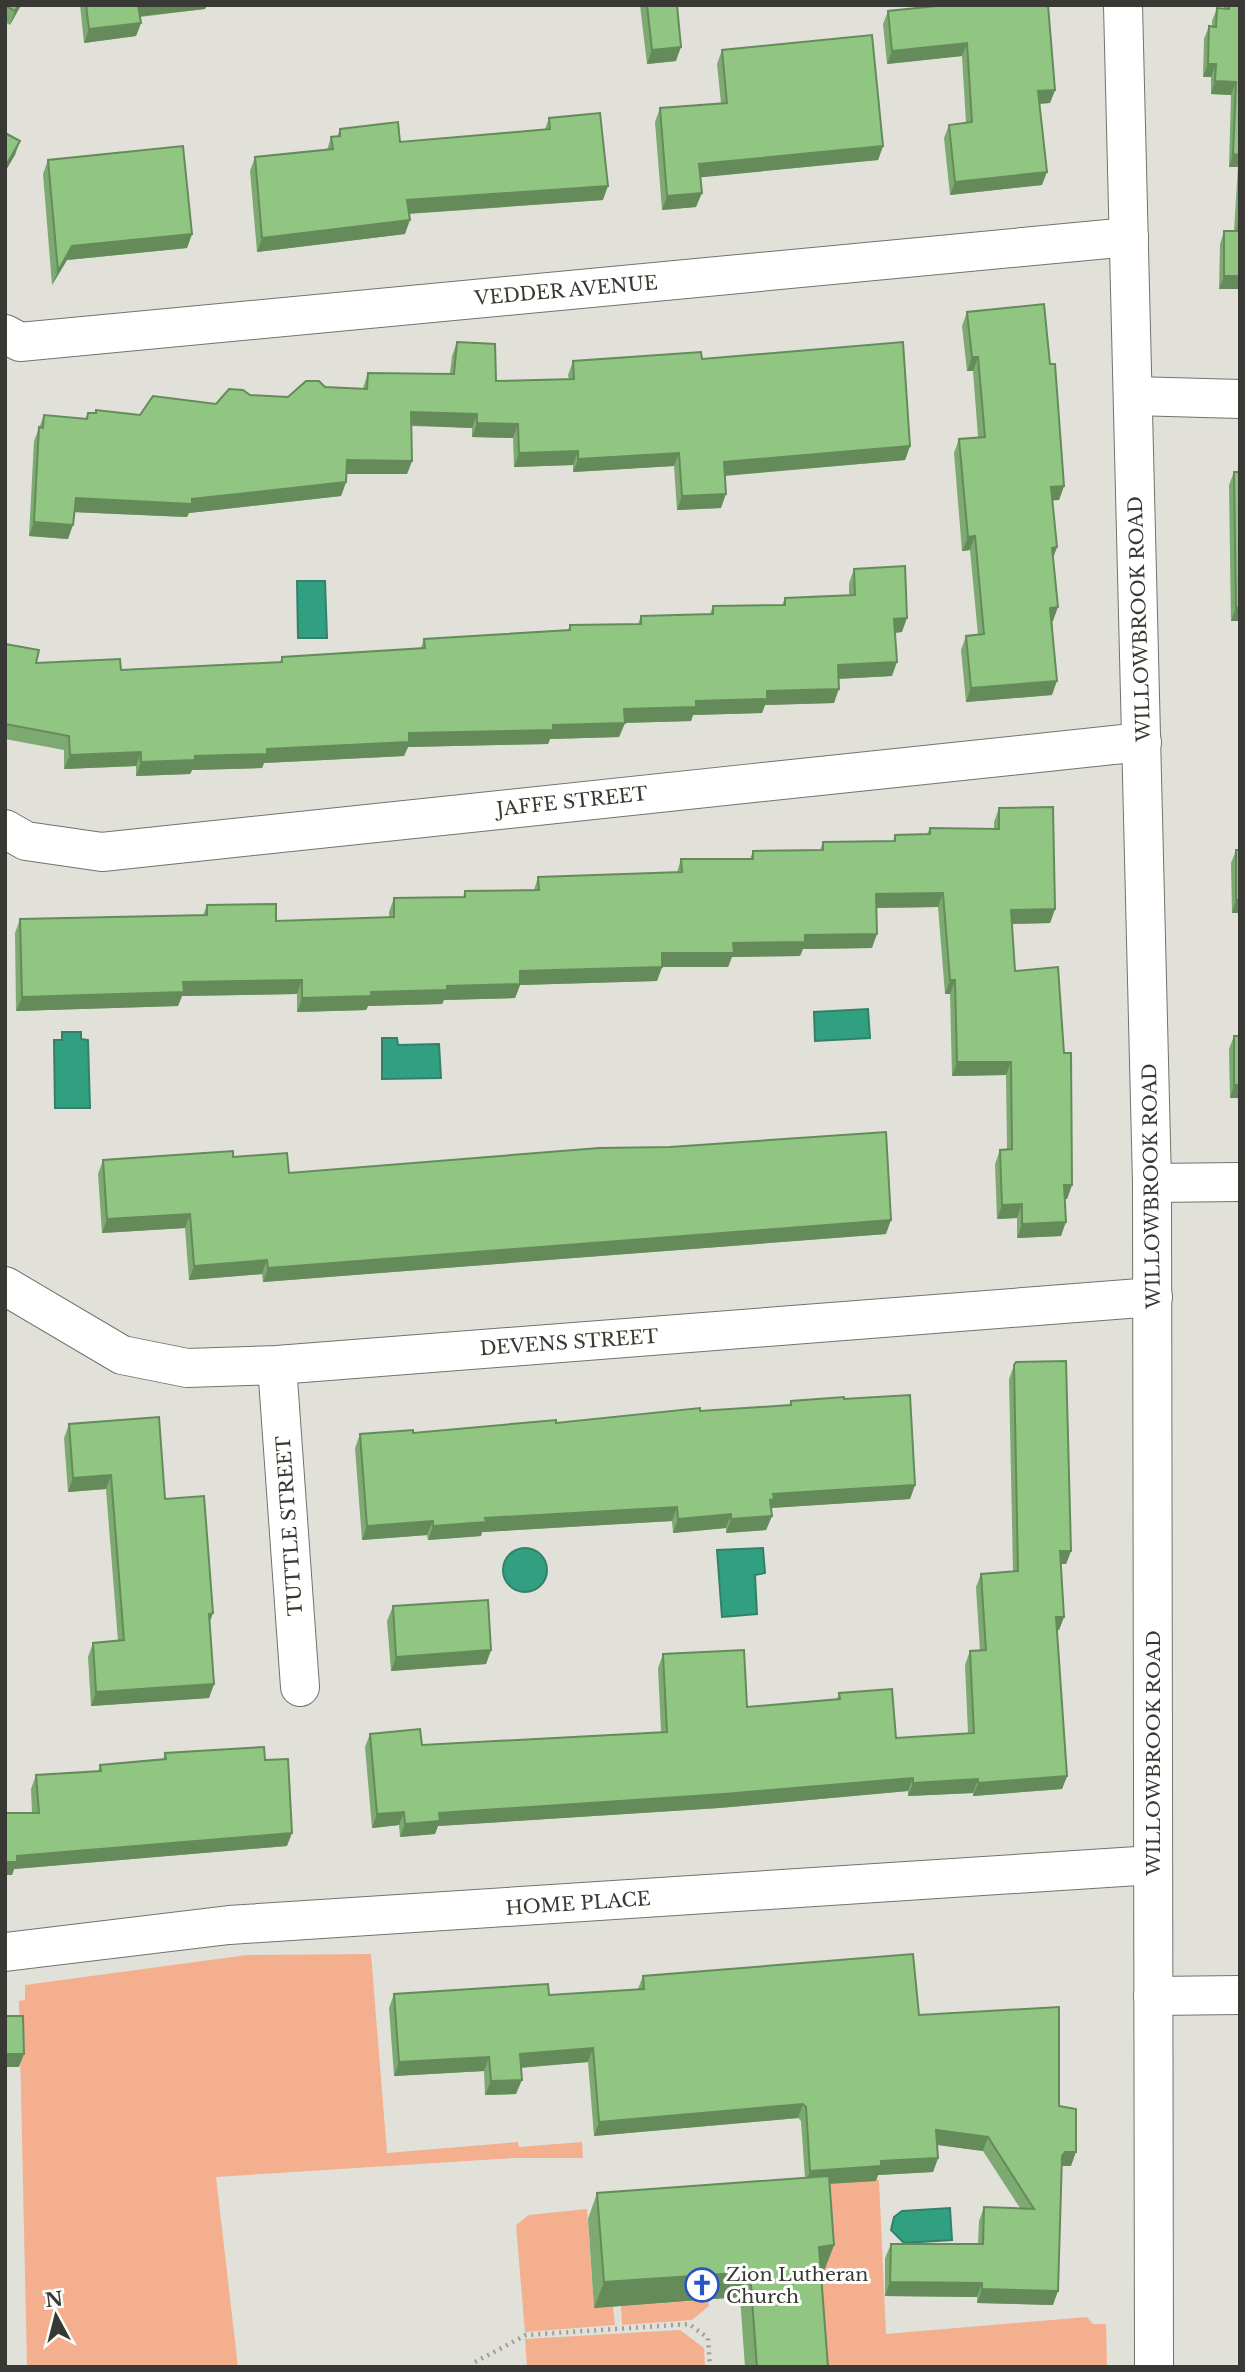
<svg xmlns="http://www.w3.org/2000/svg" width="1245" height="2372" font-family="'Libre Baskerville',serif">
	<rect width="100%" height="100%" fill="#e1e1d9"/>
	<path fill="#f4af8f" d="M371 1954 387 2153 518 2142 519 2147 582 2142 583 2158H513L216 2177 238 2367H27L19 2001 25 2000V1985L247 1955Z
		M879 2180 886 2334 1087 2317 1093 2324H1106L1107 2367H817L805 2185Z
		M587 2209 594 2308 613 2306 615 2325 525 2332 516 2225 529 2215Z
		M708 2300 709 2306 692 2320 622 2325 621 2306Z
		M680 2330 704 2348 705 2367H527L525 2339Z"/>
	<path fill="#31a081" stroke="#33816a" stroke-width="2" d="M297 581H325L327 638H298Z
		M868 1009 870 1038 815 1041 814 1012Z
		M62 1032H81V1039L88 1040 90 1108H55L54 1040H62Z
		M382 1038H397L398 1045 439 1044 441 1078 382 1079Z
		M763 1548 765 1573 755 1575 757 1614 722 1617 717 1550Z
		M503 1570a22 22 0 1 1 44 0a22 22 0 1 1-44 0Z
		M950 2208 952 2240 904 2243 891 2230 894 2217 902 2211Z"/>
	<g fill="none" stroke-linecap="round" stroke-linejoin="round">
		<defs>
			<path id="minor" d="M5 334 20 342 1129 237
				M1133 396 1240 399
				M5 829 26 841 102 852 1142 742
				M1152 1183 1240 1182
				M5 1286 122 1355 187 1368 277 1365 1153 1297
				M277 1365 300 1687
				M5 1952 229 1925 1153 1865
				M1153 1996 1240 1995"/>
			<path id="tertiary" d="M1123 5 1152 1183 1154 2367"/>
		</defs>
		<use href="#minor" stroke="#72736c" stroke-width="40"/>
		<use href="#tertiary" stroke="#72736c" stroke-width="40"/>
		<path stroke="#9f9f99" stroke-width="4.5" stroke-dasharray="2 5" stroke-linecap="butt" d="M475 2362 526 2335 689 2324 708 2338 710 2367"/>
		<use href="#minor" stroke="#fff" stroke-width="38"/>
		<use href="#tertiary" stroke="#fff" stroke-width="38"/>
	</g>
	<path fill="#7caa70" d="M5 5H21L10 25 5 22Z
		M80 5H207L205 9 140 17 141 23 136 36 84 43Z
		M640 5H677L676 61 647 64Z
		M946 5 1055 90 1050 103 1039 104 1042 185 950 195 944 138 949 125 966 123 962 56 887 64 883 24 888 11Z
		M1224 5H1240V289H1219L1220 244 1224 231H1234L1238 167H1229L1231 95 1211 94V77H1203L1204 39 1209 26H1212V21L1217 8H1224Z
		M722 50 883 146 878 160 700 177 696 207 662 210 655 122 660 108 721 103 717 64Z
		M549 118 603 200 409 214 405 234 257 252 250 171 255 157 327 150 331 137H337L340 129 400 142 545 129Z
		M48 160 192 234 187 248 67 260 52 285 43 174Z
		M967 312 1050 364 1064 486 1059 500H1052L1057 547 1053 558 1052 695 966 702 961 650 966 636 978 635 970 550 962 551 954 453 959 439 978 437 973 371H967L962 326Z
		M457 342 496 381 569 380 568 375 573 361 702 359 910 446 905 460 725 476 721 508 677 510 674 466 573 472V465L514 467 513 438 472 437V428L411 426 412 461 407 474H346V482L341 496 189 513 187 517 74 512 68 539 29 536 34 441 44 415 85 419 88 413H95L96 410 140 415 216 404 250 395 288 397 363 388 368 373H450L452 356Z
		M1234 472 1240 621H1231L1229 485Z
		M854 569 902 632 895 633 892 676 838 679 834 703 765 705 762 713 693 715 691 721 625 723 619 737 550 739 548 744 408 747 404 756 264 763 262 768 192 770 190 774 136 776V766L64 769V750L5 739V644L36 663 121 670 280 662 282 657 421 648 424 639 568 630 570 625 638 624 641 616 710 614 713 606 782 605 785 598 849 595V583Z
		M1240 768V913H1232L1231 863 1236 850H1239Z
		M999 808 1055 909 1050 923 1012 924 1015 971 1072 1185 1067 1199H1065L1061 1236 1017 1238V1218L997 1219 995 1164 1000 1150H1007L1006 1075 952 1076 950 994H945L938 907 876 908 872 948 803 949 800 956 732 957 728 967H662L657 981 520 985 515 998 444 1000 442 1004 368 1006 366 1010 297 1012V994L182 996 178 1006 16 1011 15 933 20 919 203 915 207 905 276 921 389 917V912L394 898 463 897 465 891 534 890 538 877 677 872 681 859H750L753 851 820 850 823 842 893 841 895 835 927 834 930 828 994 829V822Z
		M1234 1036 1240 1098H1230L1229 1049Z
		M233 1157 289 1173 886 1234 263 1282 262 1274 189 1280 185 1228 102 1233 98 1174 103 1160Z
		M1014 1365 1071 1551 1066 1564H1061L1064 1617 1059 1630H1057L1067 1776 1062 1789 973 1796V1793L908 1796V1791L719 1808 438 1826 435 1834 400 1837 399 1825 372 1828 365 1747 370 1734 422 1745 661 1732 658 1668 663 1654 747 1707 837 1699 839 1693 896 1738 968 1733 965 1665 970 1651H980L976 1587 981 1574 1013 1571 1009 1379Z
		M844 1399 915 1485 910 1499 771 1508 772 1516 766 1530 726 1533V1528L673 1533 672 1521 482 1532 481 1536 428 1540 427 1535 362 1540 355 1448 360 1434 413 1433 556 1423 789 1405 791 1401Z
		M69 1424 165 1499 209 1624 214 1684 209 1698 91 1706 88 1657 93 1643 118 1641 106 1489 68 1492 64 1438Z
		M393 1606 491 1650 486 1664 391 1671 387 1621Z
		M165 1753 265 1760 287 1846 14 1869 12 1875H5V1813H32L31 1789 36 1775 98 1771 100 1765 163 1759Z
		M643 1976 919 2015 1059 2106 1071 2166H1062L1053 2305 977 2303V2297L885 2296V2258L891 2244H978L979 2221 984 2207 1020 2208 983 2151 937 2145 938 2158 933 2172 878 2175 876 2181 829 2184 834 2245 824 2271H821L828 2367H745L740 2297 594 2308 588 2219 597 2193 805 2178 801 2121 798 2118 594 2136 588 2062 521 2068 516 2094 485 2095 484 2071 394 2076 389 2008 394 1994 549 1995 638 1989Z"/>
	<path fill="#658b5b" d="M18 5H21L10 25 15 11Z
		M138 5H207L205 9 133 17Z
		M141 23 136 36 84 43 89 29Z
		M967 43 962 56 887 64 892 51Z
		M681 47 676 61 647 64 652 50Z
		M1208 64H1216L1211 77H1203Z
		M1215 81 1236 82 1231 95 1211 94Z
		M1055 90 1050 103 1033 104 1038 91Z
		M20 141 15 155 5 172V167Z
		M883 146 878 160 694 178 699 164Z
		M1233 154 1240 155V162L1238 167H1229Z
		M1047 172 1042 185 950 195 955 182Z
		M608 186 603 200 402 214 407 200Z
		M702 193 696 207 662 210 667 196Z
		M410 220 405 234 257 252 262 238Z
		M192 234 187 248 67 260 52 285 58 271 72 246Z
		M1224 276H1240V289H1219Z
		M972 357H978L973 371H967Z
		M411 412 477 414 472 428 406 425Z
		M477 423 518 424 513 438 472 437Z
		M910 446 905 460 719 476 724 462Z
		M578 451 573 465 514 467 519 453Z
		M679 453 674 466 573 472 578 459Z
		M347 460 412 461 407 474H342Z
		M346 482 341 496 189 513 187 517 71 512 76 498 192 499Z
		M1064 486 1059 500 1046 501 1051 487Z
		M726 494 721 508 677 510 682 496Z
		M34 522 73 525 68 539 29 536Z
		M975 536 970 550 962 551 968 537Z
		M1057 547 1052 561V548Z
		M1058 607 1053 621 1045 622 1050 608Z
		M1236 608H1240V621H1231Z
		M907 618 902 632 889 633 894 619Z
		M897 662 892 676 833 679 838 665Z
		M1057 681 1052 695 966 702 971 688Z
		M839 689 834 703 765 705 762 713 693 715 691 721 619 723 624 709 696 701 767 691Z
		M625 723 619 737 550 739 548 744 408 747 404 756 264 763 262 768 192 770 190 774 136 776 141 762 195 756 267 749 409 733 553 725Z
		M141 752 136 766 64 769 70 755Z
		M943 893 938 907 871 908 876 894Z
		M1236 900H1240V913H1232Z
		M1055 909 1050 923 1006 924 1011 910Z
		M877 934 872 948 803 949 800 956 732 957 728 967H657L662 953 733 943 805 935Z
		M662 967 657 981 520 985 515 998 444 1000 442 1004 368 1006 366 1010 297 1012 302 998 447 986 520 971Z
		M302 980 297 994 182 996 178 1006 16 1011 22 997 183 982Z
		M950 980H955L950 994H945Z
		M957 1062H1011L1006 1075 952 1076Z
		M1234 1085H1240V1098H1230Z
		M1064 1185H1072L1067 1199H1059Z
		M1022 1204 1017 1218 997 1219 1002 1205Z
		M190 1214 185 1228 102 1233 107 1219Z
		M891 1220 886 1234 263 1282 268 1268Z
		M1066 1222 1061 1236 1017 1238 1022 1224Z
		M267 1260 262 1274 189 1280 194 1266Z
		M111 1475 106 1489 68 1492 73 1478Z
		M915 1485 910 1499 770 1508V1500L773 1494Z
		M677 1507 672 1521 482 1532 481 1536 428 1540 433 1526 485 1518Z
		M731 1514 726 1528 673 1533 678 1519Z
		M772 1516 766 1530 726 1533 731 1519Z
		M433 1521 427 1535 362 1540 367 1526Z
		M1060 1551H1071L1066 1564H1055Z
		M213 1613 208 1627 209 1614Z
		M1056 1617H1064L1059 1630 1051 1631Z
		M491 1650 486 1664 391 1671 396 1657Z
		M214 1684 209 1698 91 1706 96 1692Z
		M1067 1776 1062 1789 973 1796 978 1783Z
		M913 1778 908 1791 719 1808 438 1826 435 1834 400 1837 405 1824 439 1813Z
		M978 1779 973 1793 908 1796 913 1783Z
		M404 1812 399 1825 372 1828 377 1814Z
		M292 1833 287 1846 14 1869 12 1875H5V1862L17 1856Z
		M593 2048 588 2062 515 2068 520 2054Z
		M5 2054H24L19 2067H5Z
		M489 2057 484 2071 394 2076 399 2062Z
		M522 2080 516 2094 485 2095 491 2081Z
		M803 2104 798 2118 594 2136 599 2122Z
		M936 2130 988 2137 983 2151 931 2144Z
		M1065 2152H1076L1071 2166H1060L1062 2156Z
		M938 2158 933 2172 878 2175 876 2181 805 2185 810 2171 881 2161Z
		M834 2245 824 2271 810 2272 819 2247Z
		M750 2272 740 2297 594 2308 604 2282Z
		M890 2282 982 2283 977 2297 885 2296Z
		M982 2289 1058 2291 1053 2305 977 2303Z"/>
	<path fill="#90c682" stroke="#658b5b" stroke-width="2" d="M5 5H18L15 11Z
		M86 5H138L141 23 89 29Z
		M647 5H677L681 47 652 50Z
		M946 5H1048L1055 90 1038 91 1047 172 955 182 949 125 972 122 967 43 892 51 888 11Z
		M1229 5H1240V155L1233 154 1236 82 1215 81 1216 64H1208L1209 26 1216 27 1217 8 1229 9Z
		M872 35 883 146 699 164 702 193 667 196 660 108 727 103 722 50Z
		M600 113 608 186 407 200 410 220 262 238 255 157 333 149 331 137 340 136V129L398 122 400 142 550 129 549 118Z
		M5 133 20 141 5 167Z
		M183 146 192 234 72 246 58 271 48 160Z
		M1240 207V276H1224V231H1238Z
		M1044 304 1050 364H1055L1064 486 1051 487 1057 547 1052 548 1058 607 1050 608 1057 681 971 688 966 636 984 634 975 536 968 537 959 439 985 437 978 357H972L967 312Z
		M457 342 495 344 496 381 574 379 573 361 701 352 702 359 903 342 910 446 724 462 726 494 682 496 679 453 578 459V451L519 453 518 424 477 423V414L411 412 412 461 347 460 346 482 192 499V504L76 498 73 525 34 522 39 427 43 428 44 415 87 419 88 413H96V410L140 415 153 396 216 404 229 389 243 390 250 395 288 397 306 381H319L325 387 367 389 368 373 454 374Z
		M1234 472H1240V608H1236Z
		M905 566 907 618 894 619 897 662 838 665 839 689 767 691V699L696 701V707L624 709 625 723 553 725V730L409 733V742L267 749V754L195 756V760L141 762V752L70 755 69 736 5 724V644L39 650 36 663 120 659 121 670 282 662V657L425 648 424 639 570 630V625L641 624V616L713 614V606L785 605V598L855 595 854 569Z
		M1053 807 1055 909 1011 910 1015 971 1058 967 1064 1053H1071L1072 1185H1064L1066 1222 1022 1224V1204L1002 1205 1000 1150 1012 1149 1011 1062H957L955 980H950L943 893 876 894 877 934 805 935V942L733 943 734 953H662V967L520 971V984L447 986V990L371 992V996L302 998V980L183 982 184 992 22 997 20 919 207 915V905L276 904V921L394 917V898L465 897V891L539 890 538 877 682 872 681 859H753V851L823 850V842L895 841V835L930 834V828L999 829V808Z
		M1236 850H1240V900H1236Z
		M1234 1036H1240V1085H1234Z
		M886 1132 891 1220 268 1268 267 1260 194 1266 190 1214 107 1219 103 1160 233 1151V1157L287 1153 289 1173 599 1148 670 1147Z
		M1066 1361 1071 1551H1060L1064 1617H1056L1067 1776 978 1783V1779L913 1783V1778L724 1794 439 1813 440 1821 405 1824 404 1812 377 1814 370 1734 420 1729 422 1745 667 1732 663 1654 744 1650 747 1707 840 1699 839 1693 892 1689 896 1738 974 1733 970 1651 986 1650 981 1574 1018 1571 1014 1365 1016 1362Z
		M910 1395 915 1485 773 1494 774 1499 770 1500 772 1516 731 1519V1514L678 1519 677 1507 485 1518 486 1522 433 1526V1521L367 1526 360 1434 413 1430V1433L556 1420V1423L700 1408V1411L791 1405V1401L844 1397V1399Z
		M159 1417 165 1499 204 1496 213 1613 209 1614 214 1684 96 1692 93 1643 124 1640 111 1475 73 1478 69 1424Z
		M488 1600 491 1650 396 1657 393 1606Z
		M264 1747 265 1760 288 1759 292 1833 17 1856V1862H5V1813H39L36 1775 101 1771 100 1765 166 1759 165 1753Z
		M913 1954 919 2015 1059 2007V2106L1076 2109V2152H1065L1062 2156 1058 2291 982 2289V2283L890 2282 891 2244H983L984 2207 1034 2209 988 2137 936 2130 938 2158 881 2161V2166L810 2171 806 2107 803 2104 599 2122 593 2048 520 2054 522 2080 491 2081 489 2057 399 2062 394 1994 548 1984 549 1995 644 1989 643 1976Z
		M5 2016H23L24 2054H5Z
		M829 2176 834 2245 819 2247 828 2367H757L750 2272 604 2282 597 2193Z"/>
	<defs>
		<symbol id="church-ring" viewBox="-11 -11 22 22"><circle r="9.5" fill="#fffffe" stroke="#2855c4" stroke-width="1.5"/><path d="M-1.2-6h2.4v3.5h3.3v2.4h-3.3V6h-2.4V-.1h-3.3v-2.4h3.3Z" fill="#2855c4"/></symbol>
	</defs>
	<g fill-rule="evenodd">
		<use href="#church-ring" x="683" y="2266" width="38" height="38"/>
	</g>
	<g text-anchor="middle" stroke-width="6" stroke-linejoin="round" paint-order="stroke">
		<g font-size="19" fill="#383835" stroke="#fffffe">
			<text transform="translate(566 290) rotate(-5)" y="7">VEDDER AVENUE</text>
			<text transform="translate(1139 619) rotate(-92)" y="7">WILLOWBROOK ROAD</text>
			<text transform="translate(572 801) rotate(-6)" y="7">JAFFE STREET</text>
			<text transform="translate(1151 1186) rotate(-91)" y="7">WILLOWBROOK ROAD</text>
			<text transform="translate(569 1342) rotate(-4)" y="7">DEVENS STREET</text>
			<text transform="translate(289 1526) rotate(-94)" y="7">TUTTLE STREET</text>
			<text transform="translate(1153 1753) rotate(-90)" y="7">WILLOWBROOK ROAD</text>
			<text transform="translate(578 1903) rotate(-4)" y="7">HOME PLACE</text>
		</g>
		<g font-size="19" fill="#383835" stroke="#fffffe" text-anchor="start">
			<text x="726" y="2281">Zion Lutheran<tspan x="726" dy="22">Church</tspan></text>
		</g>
	</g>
	<rect width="1245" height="2372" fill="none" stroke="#383835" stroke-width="14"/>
	<g transform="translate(56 2316) rotate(353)" stroke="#fffffe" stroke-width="5" paint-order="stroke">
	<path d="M0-5L12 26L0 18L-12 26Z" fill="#383835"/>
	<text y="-10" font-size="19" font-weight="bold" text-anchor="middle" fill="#383835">N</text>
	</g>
</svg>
